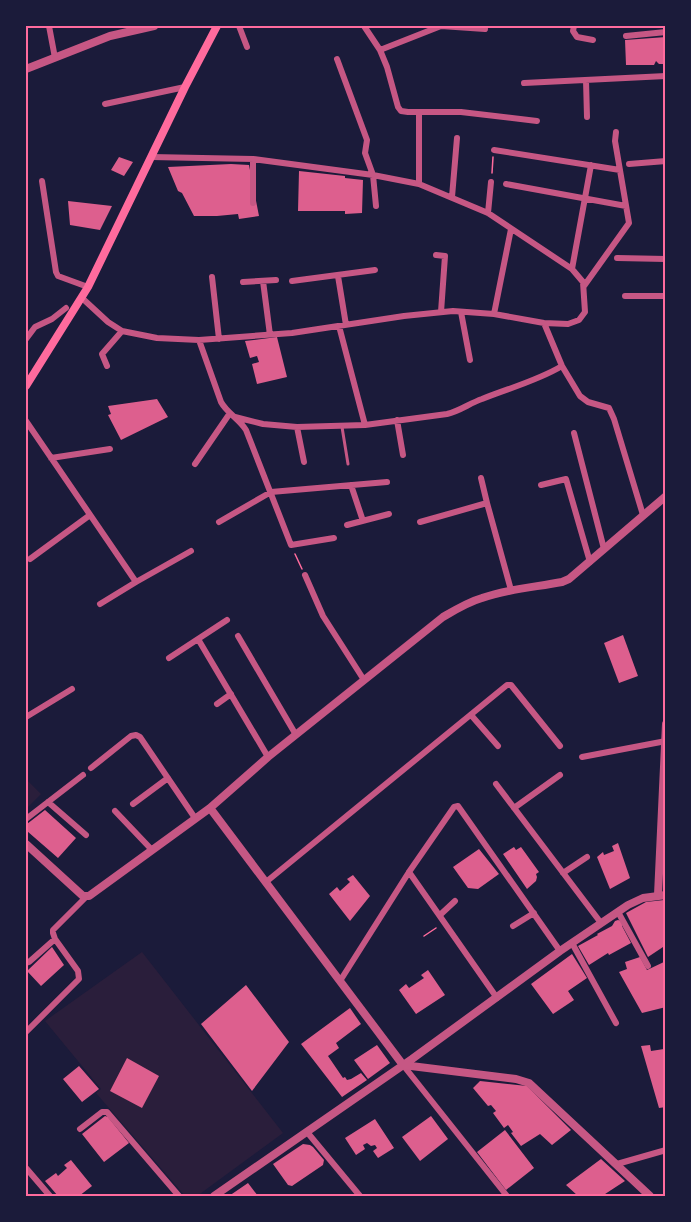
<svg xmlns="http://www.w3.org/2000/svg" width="691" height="1222" font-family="Inter,sans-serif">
	<rect width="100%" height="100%" fill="#1b1b3a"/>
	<path fill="#2a1e3b" d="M26 779 41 794 26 809Z
		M142 952 283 1133 197 1196H185L96 1093 101 1089 45 1021Z"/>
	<path fill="#dd5f8e" d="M666 37V64H659L656 61 654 65H626L625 40Z
		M119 157 133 162 124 176 111 170Z
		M231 164 249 165 259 216 239 219 238 214 217 216H194L182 193 178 191 168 167Z
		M299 171 345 176V178L363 180 362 213 345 214V211H298Z
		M68 201 112 206 100 230 70 225Z
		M277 337 287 377 257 384 252 364 259 362 257 356 250 358 245 341Z
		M157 399 168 417 121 440 108 415 111 414 108 406Z
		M623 635 638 676 619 683 604 643Z
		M45 810 76 838 58 858 27 831V824Z
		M618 843 630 878 610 889 597 857 603 852 604 855 614 851 612 846Z
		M514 847 516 850 521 847 539 872 536 874 537 877 536 881 527 889 503 854Z
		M479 849 499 874 478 889 468 888 453 867Z
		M353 875 370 896 350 921 329 894 337 887 340 891 350 882 347 879Z
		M664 900 666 903V934L663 935 666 940V945L648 957 626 913 646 902Z
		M618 920 621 921 622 924V926L631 943 609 955 608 953 589 965 578 946 598 935 597 934 612 926 615 921Z
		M52 947 64 965 41 986 27 971Z
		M572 954 587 978 568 991 574 1000 553 1014 531 984Z
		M640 957 647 970 666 961V1007L642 1013 619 972 627 969 625 962Z
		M428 970 445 995 416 1014 399 990 406 984 409 988 424 978 421 975Z
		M246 985 289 1042 252 1091 201 1024Z
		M350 1008 361 1024 336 1043 339 1048 328 1056 343 1078 345 1077 347 1080 351 1079 361 1073 367 1080 342 1097 301 1044Z
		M666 1043V1107L659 1108 641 1046 650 1045 651 1051 664 1049 663 1044Z
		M377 1045 390 1063 368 1079 354 1060Z
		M127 1058 159 1076 142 1108 110 1091Z
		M79 1066 99 1089 82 1102 63 1079Z
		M480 1081 527 1086 571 1130 552 1145 540 1134 521 1146 511 1133 513 1132 508 1125 504 1128 493 1113 496 1111 491 1105 488 1106 473 1088Z
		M105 1116 108 1117 129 1143 104 1162 82 1134Z
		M431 1116 448 1139 420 1161 402 1137Z
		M375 1119 394 1148 378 1158 373 1151 377 1148 375 1145 371 1146 367 1143 363 1145 365 1149 356 1155 345 1138Z
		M505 1130 534 1168 506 1190 477 1152Z
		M303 1144 310 1145 313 1147 324 1160 323 1165 292 1186 288 1185 273 1164Z
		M601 1159 625 1181 602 1196H578L566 1185Z
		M71 1160 92 1186 79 1196H58L45 1181 56 1173 58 1176 67 1168 64 1165Z
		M248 1183 258 1196H229Z"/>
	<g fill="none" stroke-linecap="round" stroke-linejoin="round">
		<path stroke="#ff6b9d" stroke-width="1.5" d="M492 173 493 157
			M295 554 302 569
			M424 936 436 928"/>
		<path stroke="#c65784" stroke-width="3" d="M342 427 348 464"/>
		<path stroke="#c65784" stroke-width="6" d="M49 26 55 58
			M239 26 247 47
			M364 26 380 50 387 67 398 107 401 111 408 112H461L537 121
			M574 26 573 31 577 37 593 40
			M626 36 666 32
			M380 50 441 26 485 29
			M337 59 367 140 365 153 373 175 376 206
			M586 80 587 117
			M524 83 666 76
			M105 104 185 87
			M419 112V184
			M494 150 620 170
			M253 159V203
			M629 164 666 161
			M42 181 56 272 58 276 88 287
			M506 184 626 206
			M452 197 457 138
			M488 213 491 182
			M436 255 445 256 441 312
			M617 258 666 259
			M572 269 591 165
			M338 276 346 325
			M212 277 219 339
			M263 281 270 335
			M292 281 375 270
			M243 282 276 280
			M584 286 629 223 615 141 616 132
			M625 296H666
			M82 298 108 322 122 331 157 338 199 340 292 333 404 316 453 311 494 314 544 323 568 324 579 320 585 312 583 282 572 269 488 213 419 184 373 175 253 159 151 157
			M461 312 470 360
			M494 314 511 229
			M544 323 562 366 580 396 588 402 609 408 614 419 643 515
			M339 326 365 425
			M26 339 35 327 52 319 66 308
			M199 340 221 402C227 413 239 419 246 430L291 545 334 538
			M107 366 102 354 122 331
			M235 417 263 424 297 427 365 425 447 414C460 411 470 403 482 399 509 388 537 381 562 366
			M397 420 403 455
			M26 421 136 582
			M297 427 304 462
			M574 433 604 549
			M51 458 110 449
			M195 464 230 413
			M351 485 363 521
			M541 485 566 479 590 562
			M487 503 511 590
			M219 522 271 492 387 482
			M420 522 487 503 481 478
			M347 525 389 514
			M30 559 90 515
			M305 575 323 616 364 680
			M100 604 136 582 191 551
			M238 636 296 735
			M198 639 268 757
			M169 658 227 620
			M217 704 231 694
			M471 715 498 746
			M26 717 72 689
			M582 757 666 741
			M91 768 131 736 136 735 140 737 195 818
			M496 784 601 923
			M48 802 86 835
			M133 804 168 778
			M514 808 560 775
			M115 811 152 850
			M26 819 83 775
			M409 872 497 998
			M563 873 587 857
			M266 882 507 685H511L560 746
			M618 912 648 966
			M440 915 455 901
			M513 926 534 913
			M572 943 616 1023
			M26 963 29 962 55 939
			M340 981 409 872 454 807 458 806 560 951
			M26 1032 79 979 78 971 55 939 53 933V930L86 897
			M403 1065 507 1196
			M80 1129 102 1112H107L179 1196
			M307 1132 360 1196
			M617 1164 666 1150
			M26 1168 50 1196"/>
		<path stroke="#c65784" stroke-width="8" d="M26 69 110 36 154 26
			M210 808 403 1065
			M26 844 83 896H89L210 808 268 757 443 617C455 610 468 602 482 598 507 589 536 587 562 582L569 579 666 496
			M658 895 666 724
			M403 1065 516 1079 529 1083 650 1196
			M214 1196 412 1059 560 951 628 905 643 898 666 895"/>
		<path stroke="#ff6b9d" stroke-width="8" d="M26 386 88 287 185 87 217 26"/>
	</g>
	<rect width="691" height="1222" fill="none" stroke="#1b1b3a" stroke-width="54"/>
	<rect x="27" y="27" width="637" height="1168" fill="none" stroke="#ff6b9d" stroke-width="2"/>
</svg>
